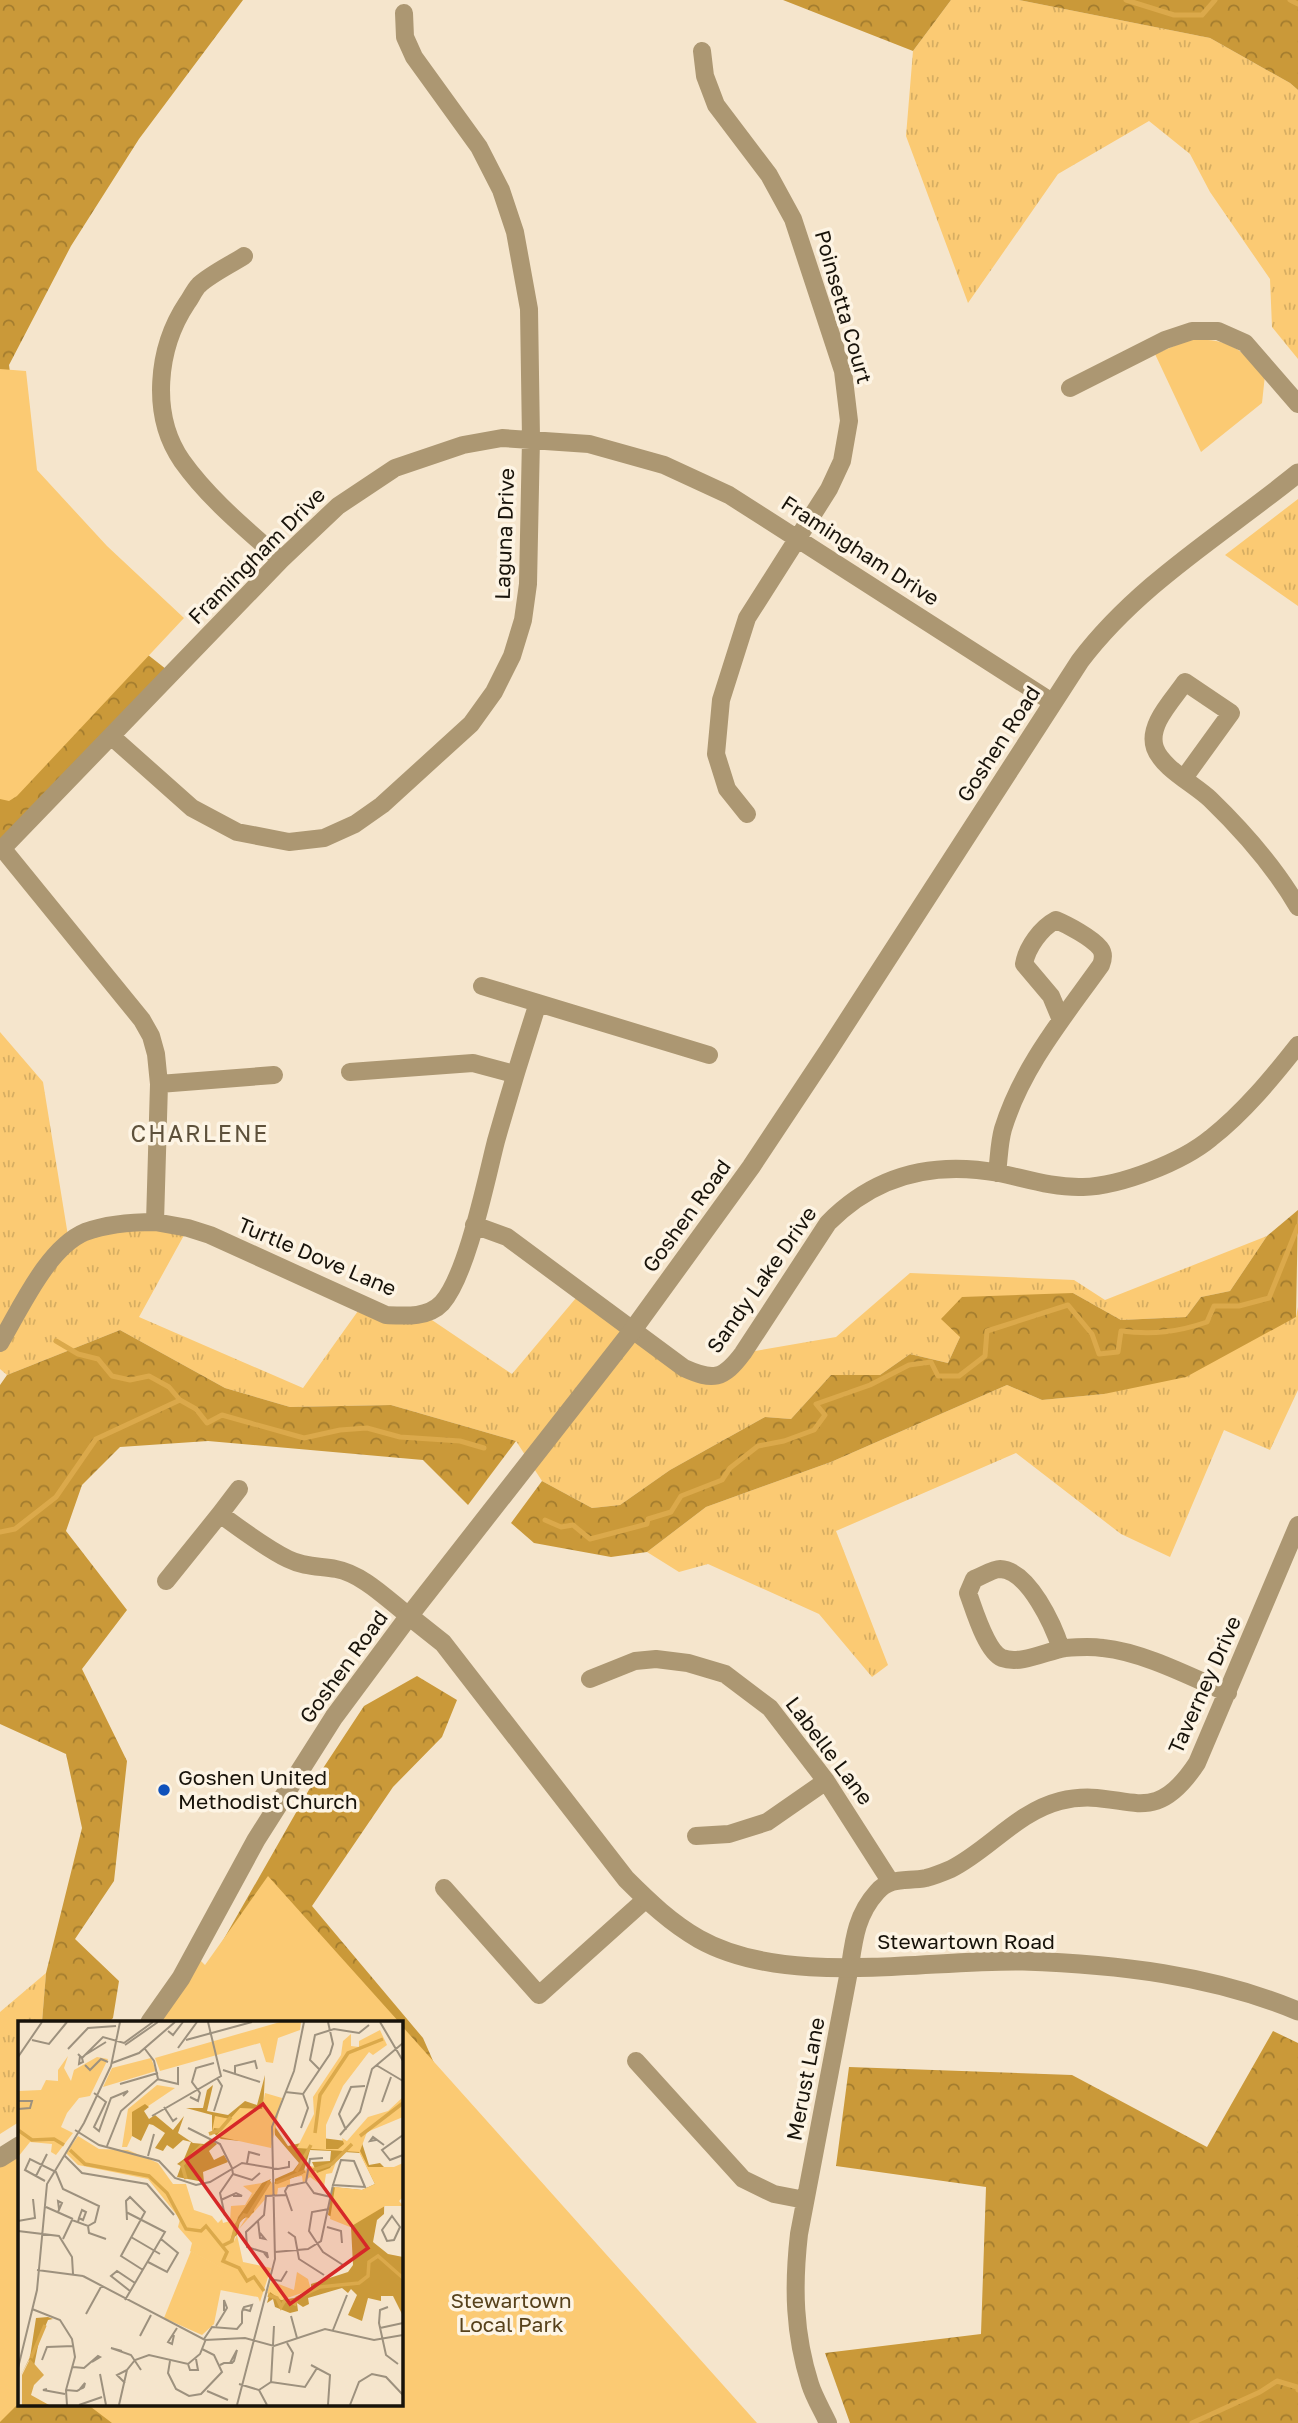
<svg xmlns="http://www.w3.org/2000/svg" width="1298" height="2423" font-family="'Golos Text',sans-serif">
	<defs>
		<pattern id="grass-tufts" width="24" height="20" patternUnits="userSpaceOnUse" patternTransform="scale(1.75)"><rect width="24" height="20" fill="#fbca73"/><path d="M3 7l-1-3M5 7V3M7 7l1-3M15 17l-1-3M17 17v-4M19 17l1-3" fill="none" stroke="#d6ad62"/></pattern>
		<pattern id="forest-crowns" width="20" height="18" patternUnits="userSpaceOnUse" patternTransform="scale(1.75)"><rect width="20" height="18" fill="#ca9939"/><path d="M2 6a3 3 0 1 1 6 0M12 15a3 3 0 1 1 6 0" fill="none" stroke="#a37c2e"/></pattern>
	</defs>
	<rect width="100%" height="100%" fill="#f5e5cc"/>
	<path fill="url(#grass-tufts)" d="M951 0H1019L1210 38 1290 83 1298 90V359L1272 327 1270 279 1210 192 1190 154 1149 121 1058 174 968 303 906 136 913 51Z
		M1298 499V606L1225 555Z
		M0 1032 43 1082 69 1242 82 1233 188 1228 139 1317 303 1388 363 1304 423 1314 512 1374 581 1292 704 1377 743 1353 836 1337 910 1273 1074 1280 1105 1300 1267 1236 1230 1291 1201 1297 1186 1317 1121 1320 1073 1293 960 1337 948 1363 910 1354 880 1375H831L791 1419 765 1417 670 1470 620 1505 592 1508 542 1481 516 1441 391 1405 290 1407 225 1388 120 1330 7 1375 0 1369Z
		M1298 1307V1390L1270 1450 1224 1430 1170 1557 1121 1534 1016 1453 836 1531 888 1665 872 1677 819 1614 708 1564 679 1572 647 1552 706 1507 831 1462 1007 1385 1042 1400 1104 1394 1296 1317Z
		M46 1973 42 2022H19V2122L0 2134V2012Z"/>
	<path fill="url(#forest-crowns)" d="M0 0H243L139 139 71 246 9 365 22 464 138 647 171 673 0 851Z
		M783 0H951L913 51Z
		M1019 0H1298V90L1290 83 1210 38Z
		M1298 1210 1296 1317 1186 1377 1104 1394 1042 1400 1007 1385 831 1462 706 1507 647 1552 611 1557 534 1543 511 1523 542 1481 592 1508 620 1505 670 1470 765 1417 791 1419 831 1375H880L910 1354 948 1363 960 1337 941 1319 962 1297 1073 1293 1121 1320 1186 1317 1201 1297 1230 1291 1267 1236Z
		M120 1330 225 1388 290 1407 391 1405 516 1441 468 1505 423 1460 208 1441 120 1447 82 1485 66 1531 127 1610 82 1669 127 1761 114 1881 75 1939 119 1981 113 2018 109 2022H42L46 1973 82 1828 66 1754 0 1724V1385L7 1375Z
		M417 1676 457 1700 442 1737 393 1787 312 1906 423 2038 445 2088 401 2077V2022H169L201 1979 310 1788 364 1706Z
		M1273 2031 1298 2043V2423H850L825 2353 981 2334 986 2187 836 2166 849 2067 1072 2075 1207 2147Z
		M19 2391V2404H319L332 2423H0V2411Z"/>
	<path fill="#fbca73" d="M1191 339C1233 340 1237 347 1265 375L1262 403 1201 452 1155 354Z
		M0 369 26 371 37 470 107 546 184 618 17 796 9 801 0 799Z
		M268 1876 399 2022H150L198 1958 205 1965Z
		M401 2025 757 2423H112L87 2404H401Z
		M19 2146V2403L0 2422V2160Z"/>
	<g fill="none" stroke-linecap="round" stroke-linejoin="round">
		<path stroke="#dba94b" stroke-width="5" d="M1126 0 1174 15H1202L1215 0
			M1290 0 1298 4
			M56 1341 78 1354 98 1359 112 1376 130 1380 149 1376 169 1387 180 1400 196 1409 207 1423 222 1415 304 1438 340 1430 367 1428 400 1437 460 1441 484 1448
			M545 1520 561 1527 573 1525 590 1539 647 1524 648 1519 671 1512 681 1496 722 1480 730 1468 758 1446 784 1441 814 1430 825 1415 816 1404 870 1385 909 1365 931 1362 938 1376H959L985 1356 987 1331 1068 1305 1092 1334 1099 1354 1118 1352 1121 1331C1153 1335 1178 1332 1207 1322L1214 1306H1239L1269 1298 1298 1226
			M0 1532 15 1529 56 1497 96 1439 180 1400
			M1192 2423 1260 2392 1277 2381 1297 2387 1298 2390"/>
		<path stroke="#ac9772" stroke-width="18" d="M702 51 705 76 716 105 769 175 793 219 843 371 849 421 842 461 829 489 747 618 721 700 716 754 727 789 747 814
			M244 256C230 265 211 274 199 285 194 290 191 298 187 303 157 348 150 415 182 461 209 499 246 529 281 560
			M1070 388 1165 340 1192 331H1218L1245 343 1298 404
			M111 736 192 808 237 832 289 842 324 838 355 824 382 805 471 724 494 692 512 656 523 620 528 584 531 439 529 309 515 232 501 190 479 147 414 57 405 37 404 13
			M1184 778 1231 713 1185 682C1173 700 1147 725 1155 748 1162 768 1194 784 1210 799 1241 829 1276 869 1298 907
			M2 848 142 1020 151 1036 156 1054 159 1084 155 1222 188 1228 210 1235 386 1315C405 1316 428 1318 442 1303 467 1275 486 1180 496 1141 509 1095 523 1049 538 1003
			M0 851 281 560 338 506 395 468 463 445 502 438 589 444 664 465 729 495 1052 702
			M482 986 709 1055
			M350 1072 473 1063 514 1074
			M159 1084 274 1075
			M997 1173C999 1159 999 1143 1003 1129 1022 1067 1064 1017 1101 965 1103 960 1104 953 1100 948 1092 938 1068 925 1056 920 1041 928 1027 947 1024 964L1051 996 1061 1020
			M474 1225 507 1237 684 1368C713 1381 723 1380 743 1353L828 1223C875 1175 934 1161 999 1173 1027 1179 1054 1188 1083 1187 1121 1186 1182 1162 1211 1138 1244 1112 1272 1078 1298 1045
			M0 1343C20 1310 47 1248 85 1232 107 1224 131 1222 155 1222
			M220 1514 239 1489
			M166 1581 220 1514C242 1530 264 1547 288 1559 304 1567 319 1566 336 1569 363 1574 388 1600 409 1616
			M1061 1649C1054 1627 1029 1570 1000 1569 993 1569 982 1576 974 1579L968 1593C974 1609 986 1651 1002 1658 1021 1665 1047 1651 1065 1648 1077 1647 1091 1646 1103 1648 1143 1652 1191 1677 1228 1693
			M590 1679 635 1661 656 1659 688 1663 725 1674 770 1708 826 1781 890 1881
			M696 1836 729 1834 767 1822 826 1781
			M444 1888 539 1995 646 1899
			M636 2061 743 2179 774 2194 805 2200
			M828 2423C822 2410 814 2397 810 2384 794 2333 793 2287 799 2234L850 1966C854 1938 857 1914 877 1892 891 1876 907 1882 926 1878 934 1876 944 1872 951 1869 989 1850 1017 1812 1060 1801 1124 1785 1150 1835 1197 1763L1298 1525"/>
		<path stroke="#ac9772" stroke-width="19" d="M409 1616 443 1643 626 1879C649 1902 671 1923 699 1939 786 1988 926 1959 1023 1961 1116 1964 1212 1975 1298 2011
			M150 2022 181 1978 256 1840 334 1717 409 1616 632 1331 751 1167 828 1051 1080 661C1138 584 1224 533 1298 473
			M0 2158 19 2146"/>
	</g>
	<circle fill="#0f51bb" stroke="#fdf4e4" stroke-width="2.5" cx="164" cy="1790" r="7"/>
	<g text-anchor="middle" stroke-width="7" stroke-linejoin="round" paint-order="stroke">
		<g font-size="21" fill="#18130a" stroke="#fdf4e4">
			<text transform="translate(843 307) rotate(74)" y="7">Poinsetta Court</text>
			<text transform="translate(505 534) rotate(-88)" y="7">Laguna Drive</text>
			<text transform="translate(860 551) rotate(33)" y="7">Framingham Drive</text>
			<text transform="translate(257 556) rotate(-45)" y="7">Framingham Drive</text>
			<text transform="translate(999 744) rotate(-57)" y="7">Goshen Road</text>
			<text transform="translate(687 1216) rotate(-54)" y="7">Goshen Road</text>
			<text transform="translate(317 1257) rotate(23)" y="7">Turtle Dove Lane</text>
			<text transform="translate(762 1280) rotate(-55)" y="7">Sandy Lake Drive</text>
			<text transform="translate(344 1667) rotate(-54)" y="7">Goshen Road</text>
			<text transform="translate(1205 1685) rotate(-66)" y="7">Taverney Drive</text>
			<text transform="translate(829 1751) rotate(53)" y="7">Labelle Lane</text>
			<text x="966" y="1949">Stewartown Road</text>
			<text transform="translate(806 2079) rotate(-79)" y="7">Merust Lane</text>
		</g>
		<g font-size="21" fill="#18130a" stroke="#fdf4e4" text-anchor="start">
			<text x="178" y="1785">Goshen United<tspan x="178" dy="24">Methodist Church</tspan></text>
		</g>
		<g font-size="21" fill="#57421c" stroke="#fdf4e4">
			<text x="511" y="2308">Stewartown<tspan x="511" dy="24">Local Park</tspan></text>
		</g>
		<g font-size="23" letter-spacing="2" fill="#5e513b" stroke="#fdf4e4">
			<text x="200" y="1142">CHARLENE</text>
		</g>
	</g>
	<g transform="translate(18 2021)">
		<rect width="385" height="385" fill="#f5e5cc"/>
		<path d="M262 1H283L282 9 260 17 255 42 248 41 242 22 142 50 137 37ZM50 35 46 47 53 60 56 49 79 36 90 38 72 75 61 77 49 92 43 106 55 112 38 134 33 131 34 123 12 121 0 136V70L23 69 28 59 40 60V49ZM133 37 138 50 85 66 94 47ZM139 64 157 67 114 96V115L109 126H104L110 88ZM60 115 81 128 110 129 140 142 155 163H168L176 189 194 195 200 202 204 198 205 202 212 200 213 185 227 184 234 172 225 165 244 162 220 196 215 212 216 220 219 214 225 241 253 247 242 281 240 276 202 269 204 247 172 230 174 222 160 206 162 198 130 158 60 144 48 132ZM318 141 314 152 308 153 306 166 292 156 285 162 284 155 272 157V165L260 167 259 175H250L221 208 249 163 285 153 290 145 312 147ZM279 251 290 258 293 269 263 279 249 272 253 260 276 269Z" fill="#fbca73"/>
		<path d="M247 54 245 89 222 120 203 118 194 111V94L168 87H185L189 69 195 64 189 90 210 94 227 80 239 84ZM127 83 131 86 126 90 131 98 137 94 155 109 166 95 160 112 175 122 186 123 193 118 199 123 191 130 196 139 206 134 210 141 185 151 186 161 159 156 163 145 159 143 166 138 173 121 165 119 155 128 149 124 145 130 137 127 147 112 135 104 131 103 123 120 114 115V91ZM256 104 270 125 304 117 344 122 351 144 362 142 367 147 366 193 359 199 355 221 370 233 385 236 384 293 375 275H363V280L350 277 344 300 330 294 339 274 333 268 330 272 324 267 290 277 291 283 285 286 279 282 280 290 272 292 257 286 255 278 249 282 252 271 263 279 276 277 293 269V263L330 251 335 244 333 206 310 194 314 166 344 169 357 163 342 132 326 131 312 147 299 152 294 141 312 140 313 130 292 129 285 153 257 163V158L275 150 281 142 257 114ZM253 158 235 187 236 191 222 200 219 214 212 220 220 196 244 162ZM30 296 35 298 30 299 21 320 16 345 11 339 3 354 12 336 18 297Z" fill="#ca9939"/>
		<path d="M362 9 369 24 355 34 351 31 325 65 308 104V128H320L326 123 324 117 329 120 350 96 370 90 385 76V96L349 111 342 130 350 146H376L385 142V176L381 180 385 185H367L332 206 312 198 317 166 344 169 357 163 341 131 279 127 296 93 295 76 323 34 325 20 333 13V25L341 26V20ZM247 72 264 77 253 127 198 115 204 108 196 107 193 116 197 95 212 98 222 87 244 88ZM173 230 207 248 196 303 184 314 146 297Z" fill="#fbca73"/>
		<path d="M12 338 26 354 16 364 13 374 31 384H4V354Z" fill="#dba94b"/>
		<path fill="none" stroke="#dba94b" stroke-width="3.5" d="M0 109 14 119 36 118 46 124M297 112 302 74 330 32 365 18M191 113 202 109 213 96M342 115 385 82M52 129 67 143 131 155 149 172 168 208 183 210 188 205 209 231 205 240 221 247 229 260 236 256 246 270M295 149 314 143 334 123M278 151 293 124M168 158 164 144 184 124M258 162 287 150M204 225 214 220 218 204 226 194 230 195 252 160M250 274 259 277 263 286 267 279 277 283 279 277 302 266 341 262 350 255 351 241 360 235 385 257M13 337 27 304"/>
		<path fill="none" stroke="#9d917e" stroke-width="2" d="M362 1 385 40M150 10 155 14 165 1M14 19 31 23 49 1M168 19 234 1M107 24 140 1M160 27 179 1M50 28 70 7 98 5M60 33 64 37 65 41 61 43 62 35M67 34 88 21M0 36 24 1M64 37 85 16 106 22 135 1M94 42 121 32 157 1M67 44 72 49 83 38 90 41M358 44 385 60M301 48 292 39 297 14 316 8 341 12 351 4M205 49 242 61M217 52V45L237 40 239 48M139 58 160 63V46M102 63 140 52M267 71 285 73 312 33 315 23 310 1M76 72 88 81 76 106 81 110 93 77 110 70 105 75M172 76 180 80 182 72 174 61 178 47 196 42M0 80H14L12 87 0 88M364 81 373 56M146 86 155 100 159 97M196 90 204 65 199 57M134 95 203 55 190 1M170 107 202 123 214 147M283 107 290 87 285 73M57 109 81 124 141 140 157 157 178 164 192 161 224 142 260 148 271 146V140M328 109 321 93 333 66 347 65M322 114 342 91 354 48 385 22M385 114 364 129 372 139 385 134M358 119 352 120 355 116 366 124M89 125 103 90 140 58 136 40 127 28M46 134 64 152 129 163 156 194M130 135 136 113M323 139 336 140 347 166 315 164ZM229 142 231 131 242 134M215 153 234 159 242 152M18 155 29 133M27 160 7 149 12 138 38 151 45 168 81 185 77 201 70 205 54 199 45 218M288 161 292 138 305 137M203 179 218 172 224 175H215M28 186 55 198M311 188 294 191 291 210 305 231 325 244M274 190 267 170 270 165 288 161 296 172 313 176M40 191 44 182 40 180 41 188M207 195 202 172 215 153 214 147M374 195 382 206 376 219 369 220 364 209ZM109 199 108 180 112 176 127 191 103 235 125 249M0 200 17 197 15 178M240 200 242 217 247 218 242 212M60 201 61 197 64 189 68 191 65 199 61 197M70 205 71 212 88 218M309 206 323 210 324 222M0 210 41 215 54 236 55 253M270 211 277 216 281 238 306 254M113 216 142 233M257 231 290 228 303 220 315 164M246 232 250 237 249 232 229 226 228 211 246 194 248 175 269 174M130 241 149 251 160 232 143 218M19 249 65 255M65 255 187 319 227 317 256 325 307 308 356 319 385 314M251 258 263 260 269 250M112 270 93 255 99 250 117 262M107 279 147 211 108 191M370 286 362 289 361 302 368 334 380 343M14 288 42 299 54 318 57 336 48 369 49 384M68 293 84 264M273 295 279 317M198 305 209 287 206 279V290M362 307 385 302M315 309 329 274M156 314 154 323 150 321 159 307M122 315 133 294M186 318 194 306 219 308 224 302V291L225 288 226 286 234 284 232 290 225 288M269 322 275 332 271 352M104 330 93 327 113 334 123 349M24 339 29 326 56 325M152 340 150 352 158 368 171 375 183 373 204 351 196 334 184 328M170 343 172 349H180L178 338M202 344 206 342H214L216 340 219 329 212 342M293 344 312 354 310 384M55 346 66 347 80 335 82 336 74 341M0 347 19 269 29 163 66 102 93 45 102 1M82 353 88 384M253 361 256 305M107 362 99 354 109 349M221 363 241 369 249 384M29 368 25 369 47 373M48 369 59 370 61 369 62 368 65 367 66 366 67 362 62 368M241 369 253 361 287 366 299 347M189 370 210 379M61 384 84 376M101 384 109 349 117 339 131 334 170 343 182 333 188 318M219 384 257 238 254 106 276 50 286 1M332 384 341 361 354 353 368 356 385 374"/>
		<path fill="#d62828" fill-opacity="0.15" stroke="#d62828" stroke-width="3.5" d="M245 83 350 227 272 283 168 139Z"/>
		<rect width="385" height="385" fill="none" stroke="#18130a" stroke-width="3.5"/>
	</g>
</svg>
